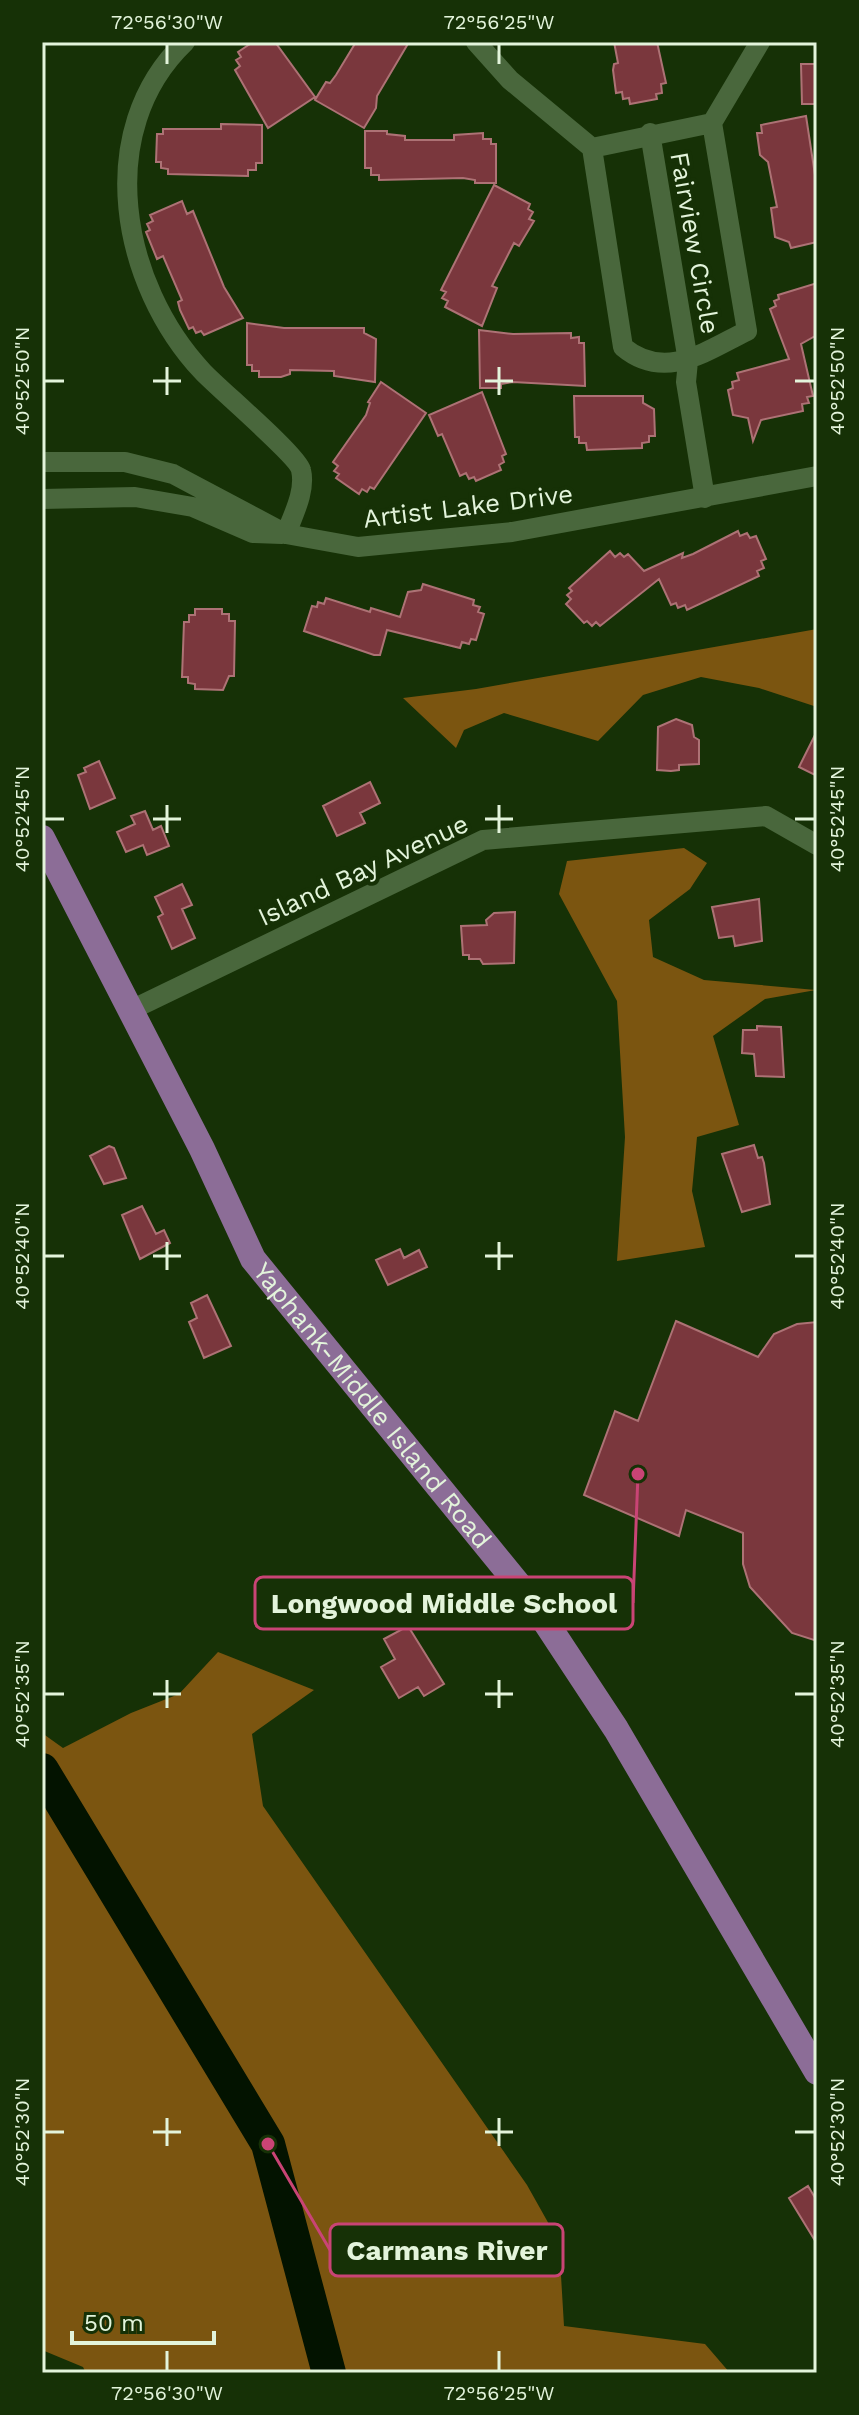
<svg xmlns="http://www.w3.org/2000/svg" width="859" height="2415" font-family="'Work Sans',sans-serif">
	<rect width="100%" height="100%" fill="#163106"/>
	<path fill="#7b5510" d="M817 629V707L759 688 701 677 643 695 598 741 504 713 464 730 456 748 403 698 476 689Z
		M684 848 707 863 690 889 649 920 653 957 704 980 816 990 765 999 713 1036 739 1125 697 1137 692 1191 705 1247 617 1261 625 1137 617 1001 559 894 567 861Z
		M218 1652 314 1690 252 1734 263 1806 527 2185 559 2242 564 2326 705 2344 730 2373H86L83 2367 42 2350V1733L63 1748 131 1713 179 1694Z"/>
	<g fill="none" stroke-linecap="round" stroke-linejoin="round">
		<path stroke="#031300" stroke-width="34" d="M42 1770 268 2144 329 2373"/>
	</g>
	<path fill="#7a373d" stroke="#ad7275" stroke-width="2" d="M253 42H275L315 97 268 128 235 70 240 66 236 60 241 57 238 52Z
		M356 42H409L377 96 376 108 364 128 315 100 326 82 330 83 336 75Z
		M614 42H657L666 83 661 84 662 93 656 94 657 99 630 104 629 98 623 99 622 92 616 93 613 70 614 64 618 63Z
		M801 64H817V104H802Z
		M806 116 817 188V242L791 248 789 242 775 237 771 208 777 207 768 162 760 155 757 133H762L761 125Z
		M221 124 262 125V163H256V170H248V176L168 174V169L161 168V162H156L157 134H163V129H221Z
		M365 131H387V134L405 136V140H454V135L483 133V139H491V144H496V183H475V180L463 178 379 180V175H371V168H365Z
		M494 185 530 204 528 209 533 212 529 219 534 221 519 246 514 243 492 286 497 288 482 326 445 307 448 301 442 298 446 292 441 290Z
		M182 201 187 214 193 211 224 287 243 318 204 335 201 331 196 333 193 327 189 329 180 310 178 302 182 300 163 256 157 259 146 232 150 230 147 224 153 221 150 215Z
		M817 283V335L801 344 813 396 807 397 809 403 802 404 803 411 761 420 753 441 748 418 733 415 728 390 733 388 732 382 739 380 737 373 789 359 770 309 776 306 774 301 779 299 778 295Z
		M247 323 284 328H364V333L376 339 375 382 334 376V371L290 370V374L281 377H259V371H252V365H247Z
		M479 330 513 334 571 333V338L579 337V343H584L585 386 513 382 501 384V388H480Z
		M381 382 426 413 374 489 370 487 367 492 362 489 359 494 336 478 339 474 334 471 338 466 333 462 366 415 370 403 368 402Z
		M482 392 506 454 502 456 504 462 499 465 501 470 476 481 474 477 469 479 466 473 460 476 442 434 438 436 429 415Z
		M574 396H643V403L654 409 655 436H649V442L642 443V448L587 450 586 443H579V437H575Z
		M738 531 740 536 747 533 750 538 756 536 766 559 761 561 764 568 757 571 759 576 687 610 685 605 678 608 676 603 671 605 659 579 600 626 596 622 592 626 587 621 584 623 566 604 571 599 567 595 572 591 569 588 610 551 615 557 620 553 624 557 628 554 644 571 683 553 682 558 693 554Z
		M423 584 474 600 473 605 480 607 478 612 484 614 476 640 471 639 469 644 462 642 460 648 387 630 380 655H374L304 631 312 606 317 607 318 602 324 604 326 598 370 612 371 608 400 617 408 592 421 590Z
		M195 609H222V614H229V621H235L234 676H229L223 690 195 689V684L188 683V677H182L184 622H189V615H195Z
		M676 719 692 725 694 737 699 740V764L679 765V770L671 771 657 770 658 727Z
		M817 731V776L799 767Z
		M99 761 115 798 90 809 78 775 86 772 84 768Z
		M370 782 380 803 360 813 365 823 337 836 323 806Z
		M145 811 153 830 161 826 169 846 147 855 143 845 126 852 117 832 135 824 131 816Z
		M182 884 192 905 182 909 195 938 172 949 158 917 163 914 155 897Z
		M759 899 762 941 735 946 733 936 719 938 712 907Z
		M515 912 514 963 483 964 480 959H469V955H463L461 926 487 925 486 920 494 913Z
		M757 1026 781 1027 784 1077 756 1076 754 1054 742 1053 743 1030H757Z
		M754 1145 758 1158 762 1157 764 1163 770 1204 742 1212 722 1154Z
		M109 1146 114 1148 126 1178 104 1184 90 1156Z
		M142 1206 156 1234 164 1230 170 1243 140 1259 122 1215Z
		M400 1249 404 1258 419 1250 427 1267 388 1285 376 1260Z
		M207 1295 231 1346 204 1358 189 1322 197 1318 191 1303Z
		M676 1321 758 1357 774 1334 797 1324 817 1322V1641L792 1633 750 1587 743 1564V1533L686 1510 679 1536 584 1495 615 1411 638 1421Z
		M408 1626 444 1684 424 1696 418 1687 399 1698 381 1667 395 1659 384 1639Z
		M808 2186 817 2201V2244L789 2198Z"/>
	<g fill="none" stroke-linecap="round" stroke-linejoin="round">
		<path stroke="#49673c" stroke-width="20" d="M185 42C92 131 121 285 203 372 219 389 298 456 301 470 306 491 293 515 286 534
			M476 42 510 80 592 148 623 347C665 382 706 351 747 331L712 123 760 42
			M650 133 688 361 686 382 705 498
			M592 148 712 123
			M42 462H125L173 474 286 534 358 547 512 532 817 476
			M42 499 135 497 193 507 253 533 282 534
			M129 1011 483 840 766 816 817 845"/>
		<path stroke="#8c6d97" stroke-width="26" id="s1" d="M42 838 202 1149 253 1259 531 1600 616 1729 817 2072"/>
	</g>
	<path fill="none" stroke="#e3f4db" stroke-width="3" d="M167 44V64M499 44V64M167 367V395M499 367V395M44 381H64M153 381H181M485 381H513M795 381H815M167 805V833M499 805V833M44 819H64M153 819H181M485 819H513M795 819H815M167 1242V1270M499 1242V1270M44 1256H64M153 1256H181M485 1256H513M795 1256H815M167 1680V1708M499 1680V1708M44 1694H64M153 1694H181M485 1694H513M795 1694H815M167 2118V2146M499 2118V2146M44 2132H64M153 2132H181M485 2132H513M795 2132H815M167 2351V2371M499 2351V2371"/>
	<g text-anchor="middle" stroke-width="8" stroke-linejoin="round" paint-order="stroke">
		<g font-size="26" fill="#e3f4db" stroke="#163106">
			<text transform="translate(695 243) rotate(80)" y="9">Fairview Circle</text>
			<text transform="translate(468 506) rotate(-7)" y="9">Artist Lake Drive</text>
			<text transform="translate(363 870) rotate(-25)" y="9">Island Bay Avenue</text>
			<text dy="9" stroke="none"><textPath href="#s1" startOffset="660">Yaphank-Middle Island Road</textPath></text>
		</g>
	</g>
	<path fill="none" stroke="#c94475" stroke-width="3" d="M638 1474L633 1603M268 2144L330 2250"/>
	<g fill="#c94475" stroke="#163106" stroke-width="3">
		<circle cx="638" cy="1474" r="8"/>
		<circle cx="268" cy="2144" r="8"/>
	</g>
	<g fill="#163106" stroke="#c94475" stroke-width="3">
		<rect x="255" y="1577" width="378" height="52" rx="8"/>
		<rect x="330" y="2224" width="233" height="52" rx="8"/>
	</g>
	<g font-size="28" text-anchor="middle" font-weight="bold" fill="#e3f4db">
		<text x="444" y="1613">Longwood Middle School</text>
		<text x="447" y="2260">Carmans River</text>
	</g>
	<rect width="859" height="2415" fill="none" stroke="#163106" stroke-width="88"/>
	<path d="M72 2331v12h142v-12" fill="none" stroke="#e3f4db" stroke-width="4"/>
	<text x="84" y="2331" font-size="24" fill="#e3f4db" stroke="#163106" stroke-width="6" paint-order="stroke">50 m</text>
	<rect x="44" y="44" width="771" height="2327" fill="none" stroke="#e3f4db" stroke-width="3"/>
	<g font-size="20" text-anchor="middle" fill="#e3f4db">
		<text x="167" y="29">72°56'30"W</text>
		<text x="499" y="29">72°56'25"W</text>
		<text transform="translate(22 381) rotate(-90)" y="7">40°52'50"N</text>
		<text transform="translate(837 381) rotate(-90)" y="7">40°52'50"N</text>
		<text transform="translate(22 819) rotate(-90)" y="7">40°52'45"N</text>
		<text transform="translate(837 819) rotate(-90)" y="7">40°52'45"N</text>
		<text transform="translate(22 1256) rotate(-90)" y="7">40°52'40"N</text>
		<text transform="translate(837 1256) rotate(-90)" y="7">40°52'40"N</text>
		<text transform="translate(22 1694) rotate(-90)" y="7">40°52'35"N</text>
		<text transform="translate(837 1694) rotate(-90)" y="7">40°52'35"N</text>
		<text transform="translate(22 2132) rotate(-90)" y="7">40°52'30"N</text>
		<text transform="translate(837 2132) rotate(-90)" y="7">40°52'30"N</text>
		<text x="167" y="2400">72°56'30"W</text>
		<text x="499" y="2400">72°56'25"W</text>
	</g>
</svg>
